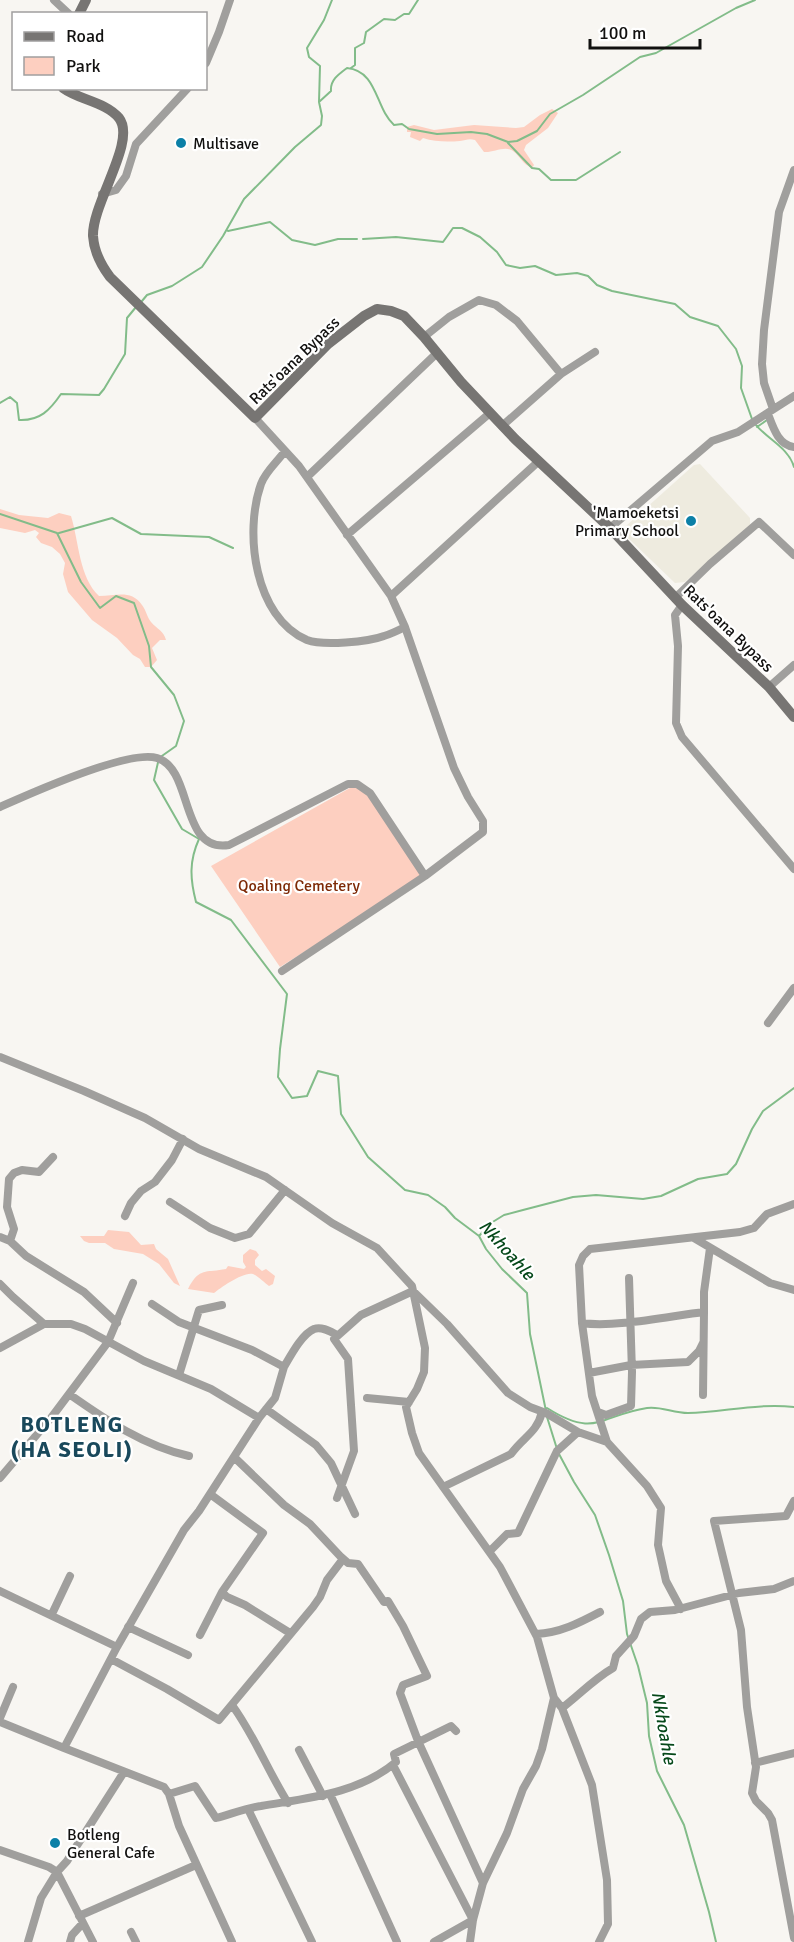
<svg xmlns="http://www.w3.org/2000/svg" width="794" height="1942" font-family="Signika,sans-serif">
	<rect width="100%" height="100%" fill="#f8f6f2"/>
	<path fill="#eeebdf" d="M700 464 750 518V525L685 582 675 583 625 535 626 526 694 465Z"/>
	<path fill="#fdcfc0" d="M552 109 558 113 548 128 526 145 524 150 534 165 532 168C522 164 521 157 513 151 505 145 493 153 484 152L475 140C469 138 466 140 460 141 448 142 435 142 423 138L420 141 410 137 411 132H407V127L414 125 434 130 474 125 516 128 524 127 540 115Z
		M0 509 19 515 48 518 59 513 71 516C79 542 79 577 99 596 116 596 131 589 142 605 146 610 147 617 151 622 157 629 164 631 166 640H160L152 648 157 660 151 667H145L140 659 133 655 117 638 92 620 68 592 63 574 65 563 60 554 52 547 41 543 36 537 39 533 35 530 25 533 0 528Z
		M357 784 370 793 425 876 280 967 211 866Z
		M108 1230 129 1232 141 1245 154 1244 156 1249 168 1259 180 1286 174 1283 159 1264 143 1254 114 1249 105 1243H89L84 1241 80 1236H104Z
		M250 1249 256 1251 259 1255 255 1260V1265L262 1271 266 1269 275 1276 273 1284 269 1286C265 1283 258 1276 253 1274 244 1271 220 1288 214 1293L188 1289C199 1267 206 1273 226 1269L228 1266 244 1269 246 1267 243 1262V1255Z"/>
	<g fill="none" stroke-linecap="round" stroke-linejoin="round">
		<path stroke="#82bc89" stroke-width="2" d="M351 68 355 65V48L364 43 366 32 384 19 395 20 404 14H409L418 0
			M319 102 320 66 309 57 307 48 324 20 332 0
			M508 143 532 168 539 169 551 180H576L620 152
			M228 231 270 222 292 240 315 245 338 239H357
			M363 239 396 237 443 242 453 228H462L480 237 497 252 506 265 520 268 535 266 556 275 577 273 588 276 597 285 612 291 675 304 690 317 718 326 736 349 742 366 741 388 752 419
			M142 301 147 295 172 286 202 267 223 236 244 199 295 147 321 125 322 116 319 102 331 91C330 80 339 74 347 68 378 71 375 108 394 125L402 124 409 129 437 134 471 132 487 134 508 142 517 141 537 131 550 114 583 95 640 57 656 53 736 8 755 0
			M0 403 10 397 17 403 19 420C40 421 50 410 61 394L99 395 104 389 125 354 127 318 136 307
			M755 424C767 439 789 448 794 467
			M757 427 767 420
			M0 514 57 533 81 582 100 608 116 596 134 603 149 646 151 667 174 695 184 721 176 746 159 758 154 780 182 829 199 839C189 861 190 879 196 902L231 920 287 994 280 1049 278 1077 292 1098 307 1096 318 1071 338 1076 341 1114 368 1157 405 1190 428 1195 445 1207 455 1218 479 1236 486 1249 502 1269 527 1293 530 1334 546 1411
			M59 533 112 518 141 534 209 537 233 548
			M479 1236 491 1223 504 1215 523 1210 573 1197 596 1195 643 1199 661 1196 698 1179 727 1174 736 1164 752 1129 763 1111 794 1088
			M547 1408C596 1439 600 1415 647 1408 661 1406 673 1413 688 1413 724 1412 758 1403 794 1407
			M547 1417 557 1449
			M559 1454 574 1482 595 1515 609 1555 623 1601 627 1634 638 1666 647 1703 649 1736 657 1771 684 1825 709 1912 716 1942"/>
		<path stroke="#a09f9d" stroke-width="8" d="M54 0 69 14
			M206 63 219 32 230 0
			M102 194 116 190 126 176 136 144 188 88
			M424 337 449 317 479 300 496 305 517 321 561 374
			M773 409 764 383 762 364 764 330 779 212 794 170
			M768 414C773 427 778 445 794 447
			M255 418 299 466 391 596 405 627 454 768 468 797 483 821V832L425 876 282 971
			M502 426 561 374 595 352
			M285 451C278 461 265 472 261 484 244 532 254 617 307 640 323 646 368 642 384 636 391 634 399 630 405 627
			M307 477 437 353
			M610 528 712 441 738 432 794 396
			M347 535 490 413
			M391 596 539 461
			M675 598 710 564 759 522 794 555
			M682 605 675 615 678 646 676 723 682 737 794 869
			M769 687 794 665
			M0 807C29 794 129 749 157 758 194 769 179 853 229 845L348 784H357L370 793 425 876
			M768 1023 794 988
			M0 1057 84 1091 145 1118 199 1149 266 1177 332 1223 377 1248 412 1286 425 1348 424 1372 417 1389 406 1407 412 1433 419 1453 500 1567 537 1637 554 1698 542 1749 536 1766 523 1789 507 1833 483 1883 473 1920 470 1942
			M170 1202 210 1228 235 1238 249 1234 285 1190
			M125 1216 131 1203 141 1191 155 1182 172 1160 183 1139
			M0 1237 10 1241 26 1256 84 1292 117 1323
			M694 1238 770 1283 794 1290
			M10 1241 14 1229 7 1207 9 1179 14 1173 22 1170 39 1172 53 1157
			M0 1284 13 1297 44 1324H71L85 1329 144 1361 211 1389 259 1418
			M582 1323C614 1328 670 1316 704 1312V1292L710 1248
			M0 1348 44 1324
			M284 1367C291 1355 302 1334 314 1329 322 1326 331 1332 337 1335
			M589 1373 631 1365 688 1362 699 1351 703 1343
			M179 1375 199 1310 222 1305
			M69 1394C106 1420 144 1446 189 1456
			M703 1395 704 1312
			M367 1398 409 1402
			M266 1409 316 1445 331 1463 355 1514
			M598 1412 606 1415 631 1406 632 1372 629 1278
			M607 1442 592 1396 582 1323 579 1265 583 1256 590 1249 740 1232 754 1228 767 1214 794 1204
			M234 1457 284 1505 310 1524 340 1556 348 1563 358 1564 384 1602 388 1601 403 1626 427 1676 403 1685 400 1693 418 1741 483 1883
			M0 1478 51 1418 108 1342 133 1283
			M443 1487 511 1454C523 1437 537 1433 542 1412
			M210 1494 263 1533 222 1592 227 1597 245 1605 290 1633
			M337 1498 354 1451 348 1359 334 1339 361 1315 413 1291 447 1324 508 1393 530 1407 546 1413 578 1432 607 1442 647 1486 661 1508 658 1545 666 1581 681 1609
			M794 1501 786 1516 714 1521 741 1630 747 1707 756 1767 752 1793 756 1801 768 1813 772 1820 794 1938
			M490 1551 507 1534 518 1533 557 1451 578 1432
			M0 1591 117 1647 64 1748 0 1722
			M52 1614 70 1576
			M128 1627 188 1655
			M536 1634C560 1633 579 1623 600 1612
			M200 1635 222 1592
			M117 1647 184 1530 199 1511 259 1418 275 1398 284 1367 252 1350 179 1322 152 1304
			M111 1659 167 1689 219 1720 313 1607 320 1597 327 1580 343 1559
			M554 1698 562 1708 592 1785 607 1880 608 1924 599 1942
			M232 1705C254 1735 268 1771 288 1803
			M562 1708C579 1695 594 1679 613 1668L616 1656 634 1636 641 1619 650 1612 675 1610 739 1593 774 1589 794 1581
			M0 1718 13 1687
			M64 1748 164 1787 169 1794 179 1826 232 1942
			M299 1750 323 1796
			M755 1763 794 1753
			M393 1765 473 1920 434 1942
			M169 1794 195 1786 216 1818C231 1814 246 1808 261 1806 307 1798 358 1794 396 1762L394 1754 451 1726 456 1731
			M330 1794 397 1942
			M248 1809 312 1942
			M0 1850 49 1867 57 1872 41 1898 28 1942
			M79 1916 196 1865
			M131 1932 136 1942
			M70 1942 72 1935 83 1923
			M93 1942 57 1872 67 1861 124 1772"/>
		<path stroke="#777573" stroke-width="10" d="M79 14 86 0
			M63 88C79 100 106 102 119 118 137 141 92 203 93 236 94 252 101 265 110 277L255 418 328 344 364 316 377 309 391 311 404 316 424 337 461 382 515 439 610 528 682 605 769 687 794 717"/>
	</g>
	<g fill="#0c80a7" stroke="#fff" stroke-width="2">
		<circle cx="181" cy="143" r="6"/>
		<circle cx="691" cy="521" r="6"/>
		<circle cx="55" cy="1843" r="6"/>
	</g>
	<g text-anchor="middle" stroke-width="4.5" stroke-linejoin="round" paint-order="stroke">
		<g font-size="16" fill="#11100f" stroke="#fff" text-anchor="start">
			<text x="193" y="149">Multisave</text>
			<text x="679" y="518" text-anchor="end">'Mamoeketsi<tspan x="679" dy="18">Primary School</tspan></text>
			<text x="67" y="1840">Botleng<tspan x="67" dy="18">General Cafe</tspan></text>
		</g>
		<g font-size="16" fill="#11100f" stroke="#fff">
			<text transform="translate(294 360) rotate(-44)" y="6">Rats'oana Bypass</text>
			<text transform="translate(729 628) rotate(44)" y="6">Rats'oana Bypass</text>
		</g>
		<g font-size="16" fill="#7d2906" stroke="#fff">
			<text x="299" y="891">Qoaling Cemetery</text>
		</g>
		<g font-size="18" font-style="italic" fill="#06491a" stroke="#fff">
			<text transform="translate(507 1250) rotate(48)" y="6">Nkhoahle</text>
			<text transform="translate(664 1728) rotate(80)" y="6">Nkhoahle</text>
		</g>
		<g font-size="22" font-weight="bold" letter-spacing="1.5" fill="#1a495c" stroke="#fff">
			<text x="72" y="1432">BOTLENG<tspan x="72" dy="25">(HA SEOLI)</tspan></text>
		</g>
	</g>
	<rect x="12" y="12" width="195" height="78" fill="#ffffff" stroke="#a09f9f" stroke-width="1.5"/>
	<rect x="24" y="32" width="30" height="9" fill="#777573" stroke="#a09f9f" stroke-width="1.5"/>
	<text x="66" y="42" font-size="18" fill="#11100f">Road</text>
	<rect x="24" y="57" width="30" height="18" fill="#fdcfc0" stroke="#a09f9f" stroke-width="1.5"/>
	<text x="66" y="72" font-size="18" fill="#11100f">Park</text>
	<path d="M590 39v9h110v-9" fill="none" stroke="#11100f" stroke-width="3"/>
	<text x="599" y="39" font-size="18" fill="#11100f" stroke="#ffffff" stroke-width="4.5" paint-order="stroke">100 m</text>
</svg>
